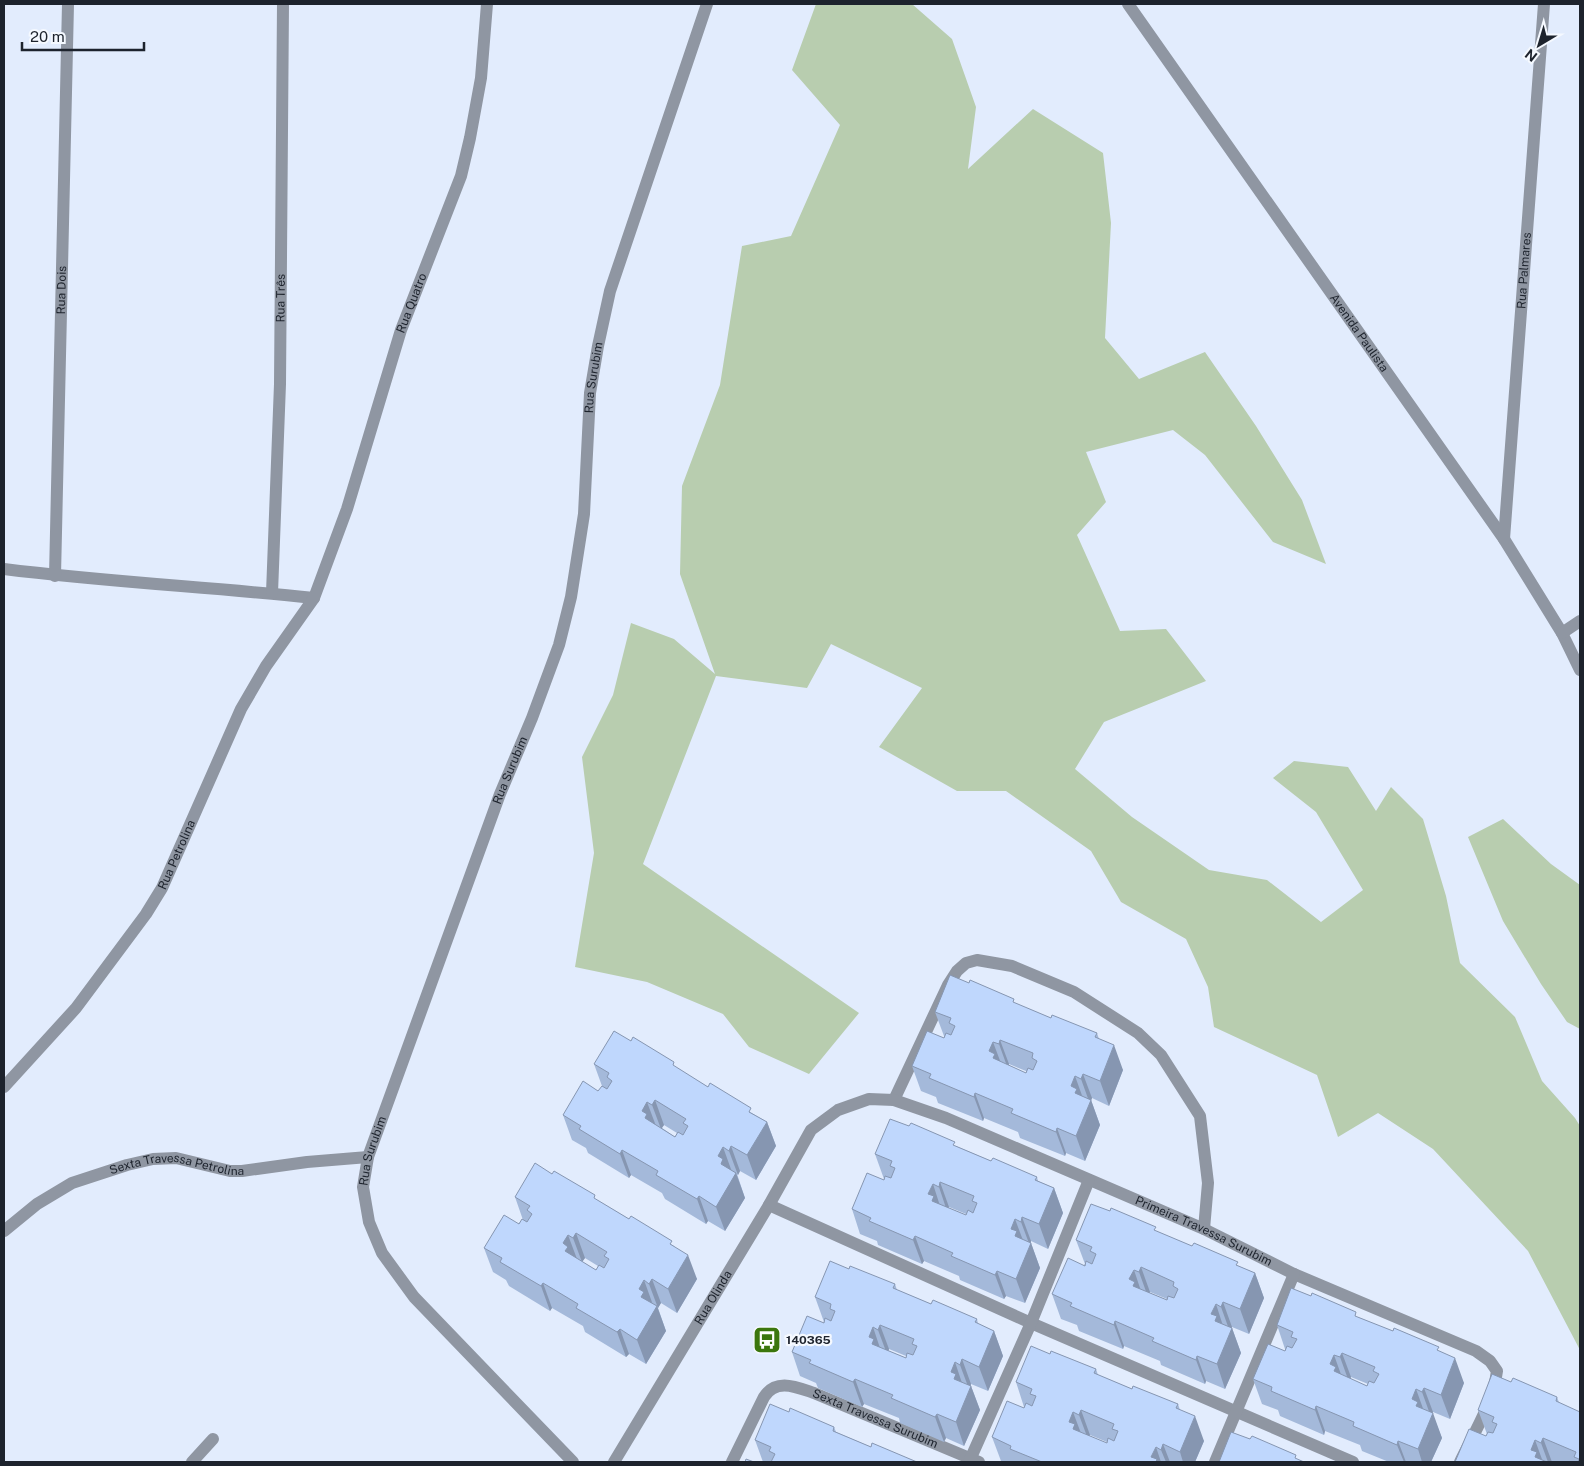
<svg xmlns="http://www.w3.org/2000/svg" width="1584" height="1466" font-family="'Public Sans',sans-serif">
	<rect width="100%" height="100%" fill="#e2ecfd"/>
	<path fill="#b8cdaf" d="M816 4H912L952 39 976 107 968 169 1033 109 1103 153 1111 223 1105 338 1139 379 1205 352 1256 426 1302 500 1326 564 1273 542 1205 455 1173 430 1086 452 1106 502 1077 535 1120 631 1166 629 1206 681 1104 722 1075 769 1132 817 1209 870 1267 880 1321 922 1363 890 1316 812 1273 778 1294 761 1348 767 1376 811 1391 787 1423 819 1446 896 1460 963 1515 1017 1542 1081 1575 1118 1580 1126V1350L1528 1251 1433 1149 1378 1113 1338 1137 1317 1075 1214 1027 1208 987 1186 939 1121 902 1091 851 1006 791H957L879 747 922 688 831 644 807 688 716 676 643 864 859 1013 809 1074 749 1047 723 1014 647 982 575 967 594 853 582 757 613 695 631 623 674 639 715 674 680 574 682 486 720 385 742 246 791 236 840 125 792 70Z
		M1503 819 1551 864 1580 885V1029L1567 1022 1541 984 1503 921 1468 837Z"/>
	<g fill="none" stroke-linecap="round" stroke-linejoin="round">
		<g stroke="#8f96a2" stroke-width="12">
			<path id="s1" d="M1128 4 1504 539 1562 633 1580 670"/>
			<path id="s2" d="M1504 539 1544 4"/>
			<path d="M4 569C107 582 211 587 314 598"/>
			<path id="s3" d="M55 576 68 4"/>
			<path id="s4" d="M272 593 280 384 283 4"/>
			<path d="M1562 633 1580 621"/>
			<path id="s5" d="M4 1087 76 1008 146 914 162 888 241 709 266 666 314 598 347 509 401 330 461 176 470 138 481 78 487 4"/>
			<path d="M894 1100 948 985 957 971 966 963 977 960 1012 966 1074 992 1138 1033 1161 1055 1200 1116 1208 1183 1204 1229"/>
			<path d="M769 1205 1031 1323 1353 1462"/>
			<path id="s6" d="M4 1231 37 1204 72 1183 127 1165 153 1159 176 1158 230 1171H242L307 1162 368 1157"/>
			<path d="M192 1462 213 1439"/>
			<path id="s7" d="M573 1462 414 1297 382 1253 369 1222 363 1187 368 1157 500 794 532 718 559 645 571 597 584 514 590 393 598 346 610 291 707 4"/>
			<path id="s8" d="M614 1462 769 1205 811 1130 838 1110 869 1099 894 1100 946 1118 1204 1229 1294 1274 1476 1351 1490 1361 1497 1371C1493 1403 1474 1433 1460 1462"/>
			<path id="s9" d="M732 1462 764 1397C776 1378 796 1387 814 1393L979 1462"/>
			<path d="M969 1462 1031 1323 1089 1180"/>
			<path d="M1215 1462 1294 1274"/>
		</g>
	</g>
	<path fill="#a4b9da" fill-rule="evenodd" d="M1016 1004 1051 1018 1097 1033 1099 1039 1123 1070 1109 1106 1092 1098 1091 1100 1100 1125 1085 1161 1066 1153 1065 1156 1020 1138 1018 1132 984 1118 983 1121 938 1103 936 1097 921 1091 912 1066 944 1038V1036L935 1012ZM1009 1064 1026 1071V1073L1009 1066Z
		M594 1064 676 1068 767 1122 776 1146 756 1180 740 1171 738 1175 737 1174 745 1198 725 1231 708 1221 706 1224 665 1199 662 1193 631 1175 629 1178 588 1153 586 1148 572 1140 563 1115 598 1091 602 1086ZM664 1125 677 1133 675 1137 662 1128Z
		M956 1146 991 1161 1037 1177 1038 1181 1054 1188 1063 1213 1048 1249 1031 1241V1243L1040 1268 1025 1303 1006 1296 1004 1299 960 1280 959 1276 924 1261 922 1264 878 1245 877 1241 860 1234 852 1209 884 1180V1179L875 1154ZM949 1207 966 1214V1215L949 1208Z
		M515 1197 597 1200 674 1246 697 1279 677 1313 661 1303 658 1308 666 1331 646 1364 629 1354 626 1357 585 1332 583 1326 552 1308 550 1311 509 1286 506 1280 493 1272 484 1248 523 1220ZM585 1258 598 1266 596 1270 582 1262Z
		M1158 1232 1255 1273 1264 1298 1249 1334 1232 1327V1328L1241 1353 1225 1389 1206 1381 1205 1384 1161 1365 1160 1361 1124 1346 1123 1349 1079 1331 1077 1325 1061 1319 1052 1294 1085 1264 1076 1240ZM1150 1292 1167 1299V1300L1150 1293Z
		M849 1269 895 1284 897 1290 931 1304 977 1319 978 1324 994 1331 1003 1356 988 1391 971 1384V1386L980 1410 964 1446 946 1438 944 1442 900 1423 899 1418 864 1404 862 1407 818 1388 816 1383 800 1376 792 1352 824 1322 815 1297ZM889 1349 906 1356V1358L889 1351Z
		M1358 1317 1441 1352 1464 1383 1450 1419 1433 1412 1432 1413 1442 1438 1431 1462H1389L1362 1451 1360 1445 1325 1431 1324 1435 1280 1416 1278 1410 1262 1404 1253 1379 1285 1351V1349L1277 1325ZM1351 1377 1368 1384 1367 1386 1350 1379Z
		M1050 1354 1096 1369 1098 1375 1132 1389 1178 1404 1180 1410 1204 1441 1195 1462H1003L1001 1461 992 1437 1024 1408V1407L1016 1382ZM1090 1435 1107 1442V1443L1089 1436Z
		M1557 1397 1580 1462H1455L1486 1436 1487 1434 1478 1410Z
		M789 1412 834 1427 836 1432 871 1447 917 1462H763L755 1440Z"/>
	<path fill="#8696b1" d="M1000 1040 1009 1064 1008 1069 999 1044Z
		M993 1042 1002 1066 1003 1078 989 1051Z
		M1114 1045 1123 1070 1109 1106 1100 1081Z
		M1083 1074 1092 1098 1090 1104 1081 1079Z
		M1075 1076 1084 1101V1118L1071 1086Z
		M975 1093 984 1118 983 1121 974 1097Z
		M655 1100 664 1125 661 1129 652 1105Z
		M1091 1100 1100 1125 1085 1161 1076 1136Z
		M647 1102 656 1126 653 1142 642 1111Z
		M767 1122 776 1146 756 1180 747 1155Z
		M1057 1128 1066 1153 1065 1156 1056 1132Z
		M731 1146 740 1171 738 1175 729 1151Z
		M723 1147 732 1172 736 1173 745 1198 725 1231 716 1207 718 1156Z
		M622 1150 631 1175 629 1178 620 1154Z
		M940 1182 949 1207 947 1211 939 1187Z
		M933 1184 941 1209 943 1221 928 1194Z
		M1054 1188 1063 1213 1048 1249 1039 1224Z
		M699 1196 708 1221 706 1224 697 1199Z
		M1022 1217 1031 1241 1030 1246 1021 1222Z
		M1015 1219 1024 1243 1025 1256 1011 1229Z
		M576 1233 585 1258 582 1262 573 1238Z
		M568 1235 577 1259 574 1276 563 1243Z
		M915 1236 924 1261 922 1264 913 1240Z
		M1031 1243 1040 1268 1025 1303 1016 1279Z
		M688 1255 697 1279 677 1313 668 1289Z
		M1141 1267 1150 1292 1148 1297 1139 1272Z
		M1134 1270 1142 1294 1144 1306 1129 1279Z
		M997 1271 1006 1296 1004 1299 995 1275Z
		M1255 1273 1264 1298 1249 1334 1240 1309Z
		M652 1279 661 1303 658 1308 649 1284Z
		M644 1280 653 1305 657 1306 666 1331 646 1364 637 1340 639 1289Z
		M543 1283 552 1308 550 1311 541 1286Z
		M1223 1302 1232 1327 1230 1332 1221 1307Z
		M1216 1304 1224 1329 1226 1341 1211 1314Z
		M1115 1321 1124 1346 1123 1349 1114 1325Z
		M880 1325 889 1349 887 1354 878 1330Z
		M873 1327 881 1351V1368L869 1337Z
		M1232 1328 1241 1353 1225 1389 1217 1364Z
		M620 1329 629 1354 626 1357 617 1332Z
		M994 1331 1003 1356 988 1391 979 1367Z
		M1342 1353 1351 1377 1349 1382 1340 1357Z
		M1334 1355 1343 1380 1345 1391 1330 1364Z
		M1197 1356 1206 1381 1205 1384 1196 1360Z
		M1455 1358 1464 1383 1450 1419 1441 1395Z
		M962 1359 971 1384 969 1389 960 1365Z
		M955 1362 963 1386 965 1398 951 1372Z
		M855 1379 864 1404 862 1407 853 1382Z
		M971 1386 980 1410 964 1446 956 1422Z
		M1424 1388 1433 1412 1431 1417 1422 1392Z
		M1416 1389 1425 1414V1431L1412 1399Z
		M1316 1406 1325 1431 1324 1435 1315 1410Z
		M1081 1410 1090 1435 1088 1439 1079 1415Z
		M1073 1412 1082 1436 1084 1449 1069 1422Z
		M1433 1413 1442 1438 1431 1462H1422L1418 1449Z
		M937 1414 946 1438 944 1442 935 1417Z
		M1195 1416 1204 1441 1195 1462H1183L1180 1452Z
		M1543 1438 1552 1462H1548L1541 1443Z
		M1535 1440 1543 1462H1535L1531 1450Z
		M1398 1441 1406 1462H1404L1397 1445Z
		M1163 1444 1170 1462H1166L1161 1450Z
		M1156 1447 1161 1462H1153L1151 1457Z"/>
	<path fill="#bfd7fd" stroke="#8696b1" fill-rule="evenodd" d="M950 975 969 983 970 980 1014 999 1013 1002 1051 1018 1052 1015 1097 1033 1095 1037 1114 1045 1100 1081 1083 1074 1081 1079 1075 1076 1071 1086 1077 1089 1075 1093 1091 1100 1076 1136 1057 1128 1056 1132 1011 1113 1013 1109 975 1093 974 1097 929 1078 931 1074 912 1066 927 1031 944 1038 946 1033 951 1035 955 1026 949 1023 951 1018 935 1012ZM1000 1040 1033 1053 1032 1058 1037 1061 1033 1070 1028 1068 1026 1073 993 1058 995 1054 989 1051 993 1042 999 1044Z
		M614 1031 631 1041 633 1037 674 1062 673 1065 708 1087 710 1083 751 1108 749 1112 767 1122 747 1155 731 1146 729 1151 723 1147 718 1156 723 1159 721 1164 736 1173 716 1207 699 1196 697 1199 656 1175 658 1171 622 1150 620 1154 579 1129 581 1126 563 1115 583 1081 598 1091 602 1086 607 1089 612 1081 607 1077 609 1073 594 1064ZM655 1100 686 1119 683 1123 688 1126 683 1135 678 1132 675 1137 645 1118 647 1114 642 1111 647 1102 652 1105Z
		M890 1119 909 1126 911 1123 955 1142 953 1145 991 1161 993 1158 1037 1177 1035 1180 1054 1188 1039 1224 1022 1217 1021 1222 1015 1219 1011 1229 1017 1231 1015 1236 1031 1243 1016 1279 997 1271 995 1275 951 1256 953 1253 915 1236 913 1240 869 1221 871 1218 852 1209 867 1173 884 1180 885 1176 891 1178 895 1168 890 1166 892 1161 875 1154ZM940 1182 974 1196 972 1201 977 1203 973 1213 968 1210 966 1215 932 1201 934 1196 928 1194 933 1184 939 1187Z
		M535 1163 552 1174 554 1171 595 1195 594 1198 629 1219 631 1216 672 1241 670 1244 688 1255 668 1289 652 1279 649 1284 644 1280 639 1289 644 1292 641 1297 657 1306 637 1340 620 1329 617 1332 576 1308 578 1304 543 1283 541 1286 500 1262 502 1258 484 1248 504 1215 519 1224 522 1219 527 1222 532 1214 527 1210 530 1206 515 1197ZM576 1233 607 1252 604 1256 609 1259 604 1268 599 1265 596 1270 565 1251 568 1247 563 1243 568 1235 573 1238Z
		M1091 1204 1110 1211 1111 1208 1156 1227 1154 1230 1192 1246 1194 1243 1238 1262 1236 1265 1255 1273 1240 1309 1223 1302 1221 1307 1216 1304 1211 1314 1217 1316 1215 1321 1232 1328 1217 1364 1197 1356 1196 1360 1152 1341 1154 1338 1115 1321 1114 1325 1070 1306 1072 1303 1052 1294 1068 1258 1085 1266 1086 1261 1092 1264 1096 1254 1090 1251 1092 1247 1076 1240ZM1141 1267 1174 1282 1173 1286 1178 1289 1174 1298 1168 1296 1167 1300 1133 1286 1135 1282 1129 1279 1134 1270 1139 1272Z
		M830 1261 849 1269 850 1266 895 1284 893 1288 931 1304 933 1300 977 1319 975 1322 994 1331 979 1367 962 1359 960 1365 955 1362 951 1372 956 1374 954 1379 971 1386 956 1422 937 1414 935 1417 891 1398 893 1395 855 1379 853 1382 809 1363 811 1360 792 1352 807 1316 824 1323 825 1318 831 1321 835 1311 830 1309 831 1304 815 1297ZM880 1325 914 1339 912 1344 917 1346 913 1355 907 1353 906 1358 872 1344 874 1339 869 1337 873 1327 878 1330Z
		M1291 1288 1311 1296 1312 1293 1356 1312 1355 1316 1393 1331 1394 1328 1439 1347 1437 1350 1455 1358 1441 1395 1424 1388 1422 1392 1416 1389 1412 1399 1418 1402 1416 1406 1433 1413 1418 1449 1398 1441 1397 1445 1353 1426 1354 1422 1316 1406 1315 1410 1271 1391 1272 1387 1253 1379 1268 1344 1285 1351 1287 1346 1292 1348 1297 1339 1291 1337 1293 1332 1277 1325ZM1342 1353 1375 1367 1373 1371 1379 1374 1374 1383 1369 1381 1367 1386 1334 1371 1336 1367 1330 1364 1334 1355 1340 1357Z
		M1031 1346 1050 1354 1051 1351 1096 1369 1094 1373 1132 1389 1133 1386 1178 1404 1176 1408 1195 1416 1180 1452 1163 1444 1161 1450 1156 1447 1151 1457 1157 1459 1156 1462H1042L1010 1449 1011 1446 992 1437 1007 1401 1024 1408 1026 1403 1032 1406 1036 1396 1030 1394 1032 1389 1016 1382ZM1081 1410 1114 1424 1112 1429 1118 1431 1114 1441 1108 1438 1107 1443 1073 1429 1075 1424 1069 1422 1073 1412 1079 1415Z
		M1492 1374 1511 1382 1513 1378 1557 1397 1556 1401 1580 1412V1462H1578L1579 1459 1574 1457 1576 1452 1543 1438 1541 1443 1535 1440 1531 1450 1537 1452 1535 1457 1547 1462H1455L1469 1429 1486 1436 1488 1432 1493 1433 1497 1424 1492 1422 1494 1417 1478 1410Z
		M770 1404 789 1412 790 1408 834 1427 833 1431 871 1447 872 1443 917 1462H771L775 1454 769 1451 771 1447 755 1440Z
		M1231 1432 1250 1439 1252 1436 1296 1455 1295 1458 1304 1462H1219Z
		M746 1459 754 1462H745Z"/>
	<defs>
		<symbol id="bus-square" viewBox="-11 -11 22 22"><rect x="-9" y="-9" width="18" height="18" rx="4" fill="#3b760d" stroke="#f5f9ff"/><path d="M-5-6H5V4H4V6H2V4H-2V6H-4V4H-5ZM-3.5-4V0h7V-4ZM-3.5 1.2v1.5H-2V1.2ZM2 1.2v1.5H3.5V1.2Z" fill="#fff"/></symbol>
	</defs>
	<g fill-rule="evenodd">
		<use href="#bus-square" x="751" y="1324" width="32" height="32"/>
	</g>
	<g text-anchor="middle" stroke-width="4.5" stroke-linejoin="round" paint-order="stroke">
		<g font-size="12" fill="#1d232d" stroke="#f5f9ff">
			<text dy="4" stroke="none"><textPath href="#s2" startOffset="269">Rua Palmares</textPath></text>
			<text dy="4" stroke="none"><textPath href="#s3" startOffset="286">Rua Dois</textPath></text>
			<text dy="4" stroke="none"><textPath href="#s4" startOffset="295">Rua Três</textPath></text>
			<text dy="4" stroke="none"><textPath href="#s5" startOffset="894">Rua Quatro</textPath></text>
			<text dy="4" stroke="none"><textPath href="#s1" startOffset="402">Avenida Paulista</textPath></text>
			<text dy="4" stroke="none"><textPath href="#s7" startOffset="1200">Rua Surubim</textPath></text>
			<text dy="4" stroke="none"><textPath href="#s7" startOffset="795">Rua Surubim</textPath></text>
			<text dy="4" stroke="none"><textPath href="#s5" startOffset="291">Rua Petrolina</textPath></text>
			<text dy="4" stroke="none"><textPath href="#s7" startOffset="390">Rua Surubim</textPath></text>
			<text dy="4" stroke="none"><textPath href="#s6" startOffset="192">Sexta Travessa Petrolina</textPath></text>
			<text dy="4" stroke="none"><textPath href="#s8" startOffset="814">Primeira Travessa Surubim</textPath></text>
			<text dy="4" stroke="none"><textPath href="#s8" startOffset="192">Rua Olinda</textPath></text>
			<text dy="4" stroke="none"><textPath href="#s9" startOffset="194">Sexta Travessa Surubim</textPath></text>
		</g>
		<g font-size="12" font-weight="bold" fill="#1d232d" stroke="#f5f9ff" text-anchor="start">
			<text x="786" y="1344">140365</text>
		</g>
	</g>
	<rect width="1584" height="1466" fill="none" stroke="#1d232d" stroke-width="10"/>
	<g transform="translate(1539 45) rotate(218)" stroke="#f5f9ff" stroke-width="4" paint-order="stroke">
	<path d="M0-4L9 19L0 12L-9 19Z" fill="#1d232d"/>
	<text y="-8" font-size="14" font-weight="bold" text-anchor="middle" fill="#1d232d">N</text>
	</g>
	<path d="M22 42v8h122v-8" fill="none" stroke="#1d232d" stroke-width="2.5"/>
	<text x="30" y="42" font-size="15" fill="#1d232d" stroke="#f5f9ff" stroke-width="4" paint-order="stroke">20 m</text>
</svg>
